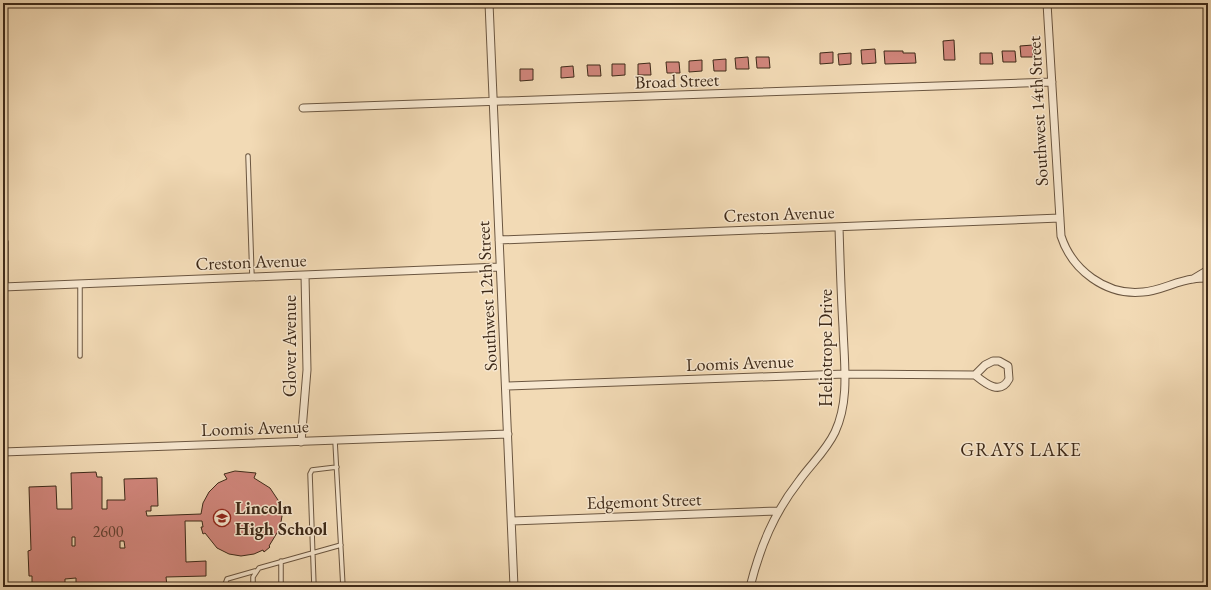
<svg xmlns="http://www.w3.org/2000/svg" width="1211" height="590" font-family="'EB Garamond',serif">
	<rect width="100%" height="100%" fill="#f2dab5"/>
	<filter id="stains"><feTurbulence type="fractalNoise" baseFrequency=".005" numOctaves="4"/><feColorMatrix values="0 0 0 0 .2 0 0 0 0 .09 0 0 0 0 .02 0 0 0 .5 -.17"/></filter>
	<radialGradient id="worn" r=".72"><stop offset=".6" stop-color="#630" stop-opacity="0"/><stop offset="1" stop-color="#630" stop-opacity=".3"/></radialGradient>
	<path fill="#d1867c" stroke="#3e2a19" fill-rule="evenodd" d="M954 40 955 60H944L943 41Z
		M1033 45V57H1021L1020 46Z
		M875 49 876 63 862 64 861 50Z
		M884 51H903V53H915L916 63 885 64Z
		M1002 51H1015L1016 62H1003Z
		M833 52V63L820 64V53Z
		M851 53V64L839 65 838 54Z
		M980 53H992L993 64H980Z
		M748 57 749 69H736L735 58Z
		M756 57H769L770 68H757Z
		M726 59V71H714L713 60Z
		M702 60V71L689 72V61Z
		M666 62H679L680 73H667Z
		M650 63 651 75H638V64Z
		M612 64H625V75L612 76Z
		M587 65H600L601 76H588Z
		M573 66 574 77 561 78V67Z
		M520 69H533V80L520 81Z
		M235 471 256 473 254 478 270 488 280 503 282 516 280 528 269 546 270 547 264 552 263 550 254 554 241 556 229 554 217 548 205 533 203 534 201 527H203L202 521H185L186 562 206 561V576L166 577 167 586 196 585V587H32V576H29L28 551 31 550 29 487 56 486 57 509H72L71 473 96 472 97 477H102V509H107V500H125L124 479 157 478 158 506H151V511H146L147 516 201 514 203 503 209 492 218 483 227 479 224 474ZM72 537H75V546H72ZM120 541H124L125 548H120ZM76 578V586H65V579Z"/>
	<g fill="none" stroke-linecap="round" stroke-linejoin="round">
		<defs>
			<path id="lane" d="M248 156 252 277
				M6 242V287
				M80 284V356
				M335 441 343 587
				M281 561V587
				M224 587 227 579 255 571
				M253 587V577L259 568 341 545
				M314 587 310 474 312 470 337 467"/>
			<path id="street" d="M489 3 514 587
				M1047 3 1061 236C1072 270 1106 296 1143 292 1160 291 1176 281 1193 279 1198 278 1203 278 1208 278
				M303 108 1052 82
				M499 240 1060 218
				M1193 279 1208 270
				M3 287 500 267
				M993 361H999L1008 366 1009 379C1000 396 985 383 975 375L985 365Z
				M506 386 845 374 975 375
				M301 442 307 370 305 275
				M3 452 508 434
				M512 521 778 511
				M750 587C760 547 774 513 799 481 811 464 826 451 835 432 850 400 844 362 843 327 841 294 840 261 839 227"/>
		</defs>
		<use href="#lane" stroke="#6b5640" stroke-width="5.5"/>
		<use href="#street" stroke="#6b5640" stroke-width="9"/>
		<use href="#lane" stroke="#f7e7cf" stroke-width="3.5"/>
		<use href="#street" stroke="#f7e7cf" stroke-width="7"/>
	</g>
	<defs>
		<symbol id="school-ring" viewBox="-11 -11 22 22"><circle r="9.5" fill="#f7e7cf" stroke="#8f2418" stroke-width="1.5"/><path d="M0-5L7-2L0 1L-7-2ZM-4 1L0 2.5L4 1V4Q0 6-4 4Z" fill="#8f2418"/></symbol>
	</defs>
	<g fill-rule="evenodd">
		<use href="#school-ring" x="212" y="508" width="20" height="20"/>
	</g>
	<g text-anchor="middle" stroke-width="3" stroke-linejoin="round" paint-order="stroke">
		<g font-size="16" fill="#634132">
			<text x="108" y="537">2600</text>
		</g>
		<g font-size="18" fill="#3e2a19" stroke="#f7e7cf">
			<text transform="translate(677 81) rotate(-2)" y="6">Broad Street</text>
			<text transform="translate(1038 111) rotate(-93)" y="6">Southwest 14th Street</text>
			<text transform="translate(779 214) rotate(-2)" y="6">Creston Avenue</text>
			<text transform="translate(251 262) rotate(-2)" y="6">Creston Avenue</text>
			<text transform="translate(487 296) rotate(-93)" y="6">Southwest 12th Street</text>
			<text transform="translate(290 346) rotate(-90)" y="6">Glover Avenue</text>
			<text transform="translate(826 348) rotate(-90)" y="6">Heliotrope Drive</text>
			<text transform="translate(740 363) rotate(-2)" y="6">Loomis Avenue</text>
			<text transform="translate(255 428) rotate(-2)" y="6">Loomis Avenue</text>
			<text transform="translate(644 501) rotate(-2)" y="6">Edgemont Street</text>
		</g>
		<g font-size="18" font-weight="bold" fill="#3e2a19" stroke="#f7e7cf" text-anchor="start">
			<text x="235" y="514">Lincoln<tspan x="235" dy="21">High School</tspan></text>
		</g>
		<g font-size="19" letter-spacing="1" fill="#3e2a19" stroke="#f7e7cf">
			<text x="1021" y="456">GRAYS LAKE</text>
		</g>
	</g>
	<rect width="1211" height="590" fill="none" stroke="#f2dab5" stroke-width="16"/>
	<rect x="4" y="4" width="1203" height="582" fill="none" stroke="#3e2a19" stroke-width="2"/>
	<rect x="8" y="8" width="1195" height="574" fill="none" stroke="#3e2a19"/>
	<rect width="100%" height="100%" filter="url(#stains)"/>
	<rect width="100%" height="100%" fill="url(#worn)"/>
</svg>
